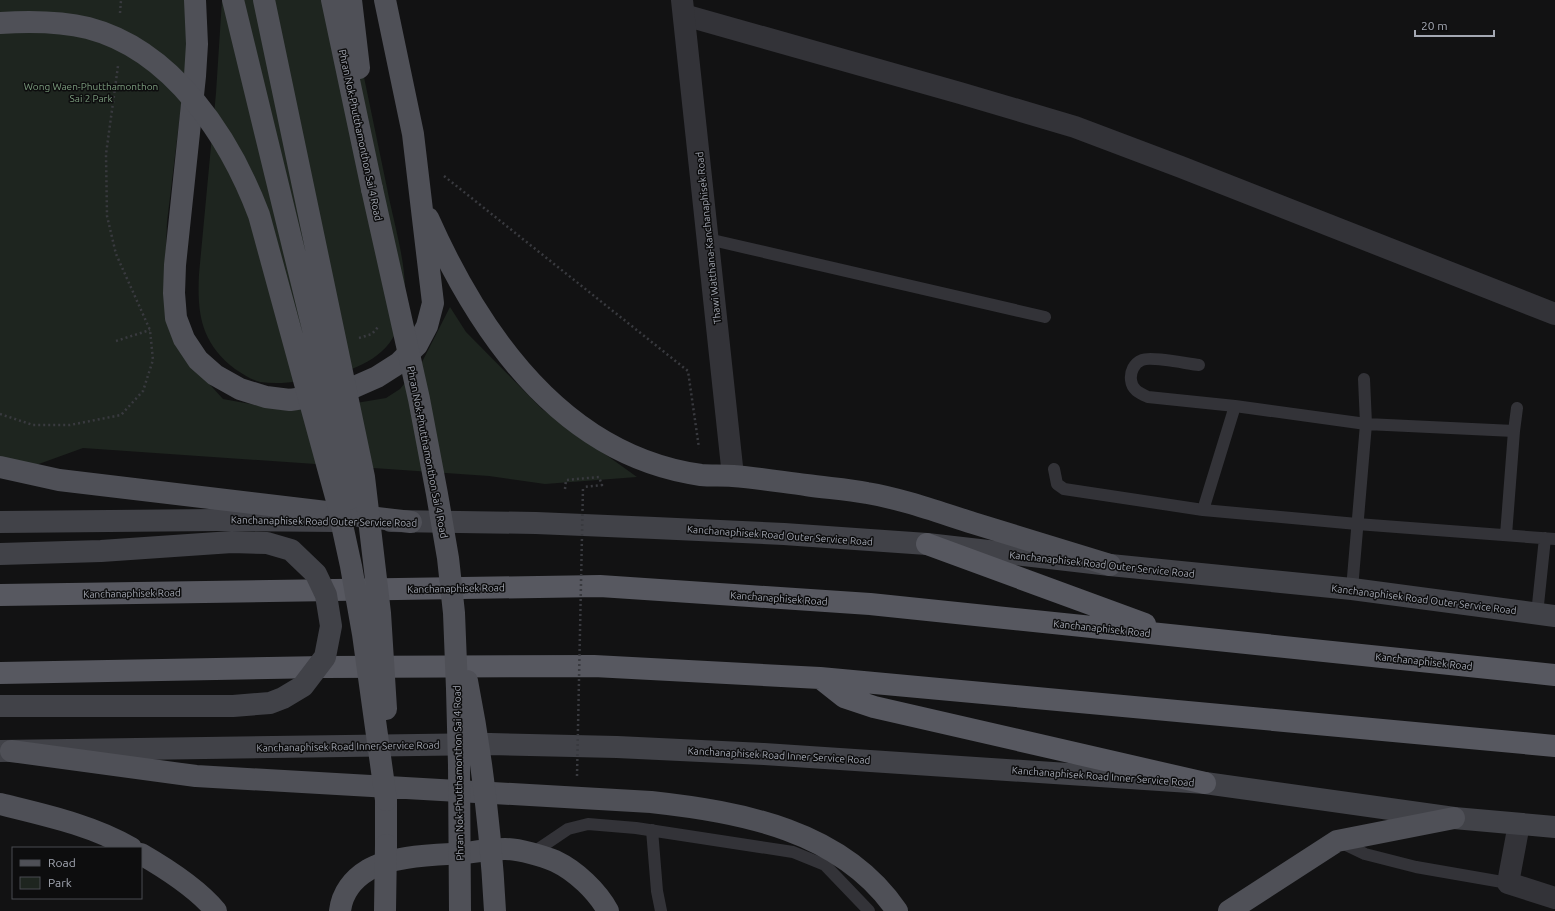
<svg xmlns="http://www.w3.org/2000/svg" width="1555" height="911" font-family="Ubuntu,sans-serif">
	<rect width="100%" height="100%" fill="#121213"/>
	<path fill="#1e251f" d="M0 0H188L189 40 167 222 164 298 182 354 223 399 283 410 320 409 386 398 400 389 422 362 450 307 466 332 542 409 637 477 545 484 489 476 83 448 0 478Z
		M222 0H348C361 63 374 125 387 188 393 220 405 258 405 290 406 299 401 319 398 327 387 359 352 371 323 377 302 381 282 385 260 382 251 380 243 374 235 369 201 343 197 314 199 274L216 93Z"/>
	<g fill="none" stroke-linecap="round" stroke-linejoin="round">
		<path stroke="#393a3f" stroke-width="2.5" stroke-dasharray="2 3" stroke-linecap="butt" d="M120 13 121 0
			M444 176 688 371 699 448
			M359 338 372 334 378 327
			M116 341 150 330
			M0 414 33 425H70L121 415 143 391 153 360 150 330 116 254 107 216 106 154 118 66
			M565 489 566 480 599 477 602 485 583 487"/>
		<path stroke="#333338" stroke-width="12" d="M708 239 1045 317
			M1199 365C1188 364 1151 356 1142 360 1134 363 1130 372 1131 380 1132 390 1139 393 1148 397L1235 406 1366 424 1514 431
			M1054 469 1057 484 1064 489 1203 510 1357 524 1555 539
			M1203 510 1235 406
			M1506 535 1514 431 1517 408
			M1352 589 1366 424 1364 379
			M1537 614 1545 538
			M652 830 657 891 661 911
			M1340 842 1365 854 1416 867 1508 883
			M531 854 568 829 588 824 636 828 793 852 825 865 869 911"/>
		<path stroke="#333338" stroke-width="22" d="M684 15 960 93 1075 127 1181 167 1555 314
			M1519 824 1508 883 1555 898"/>
		<path stroke="#333338" stroke-width="22" d="M682 0 733 476"/>
		<path stroke="#414248" stroke-width="22" d="M391 521 536 523 655 528 784 534 927 544 1110 565 1352 589 1555 616
			M0 522 218 520 337 521
			M0 751 490 744 617 747 764 754 1205 783 1454 818 1555 827"/>
		<path stroke="#4f5057" stroke-width="22" d="M195 0 197 44 195 76 175 265 174 293 176 318 184 339 198 360 215 375 240 389 266 397 290 400 343 392 377 377 399 363 417 345 427 326 433 303 413 134 385 0
			M332 0 372 189
			M351 0 359 68
			M428 218C480 335 564 456 701 475 711 476 723 475 733 476 758 478 782 482 806 485 826 488 847 489 867 493 903 499 938 512 973 523 1018 537 1064 551 1110 565
			M0 467 59 480 411 522
			M11 751 196 776 651 802C741 812 842 830 897 911
			M0 804C44 815 92 825 131 848
			M386 845V800
			M141 854C167 869 197 888 216 911
			M340 911C342 893 353 879 368 870 391 855 438 855 466 853 479 851 492 849 505 849 519 849 543 856 555 861 576 871 597 891 608 911
			M1229 911 1337 841 1454 818"/>
		<path stroke="#575860" stroke-width="22" d="M927 544 1145 624
			M0 595 600 586 870 604 1555 675
			M0 673 324 667 594 666 820 678 1555 746
			M820 678 844 697 874 707 1205 783"/>
		<path stroke="#393a3f" stroke-width="2.5" stroke-dasharray="2 3" stroke-linecap="butt" d="M577 776 583 487"/>
		<path stroke="#414248" stroke-width="22" d="M0 554 101 551 232 542 267 543 291 550 316 574 326 595 331 626 325 657 303 686 283 698 270 703 233 706H0"/>
		<path stroke="#4f5057" stroke-width="22" d="M233 0 322 366 336 425 349 499
			M264 0 364 477 380 613 386 709
			M0 23C30 21 59 21 88 28 173 50 230 138 259 215L336 497 351 566 363 634 386 800
			M372 189 419 399 437 494 448 558 454 613 457 689 459 765 460 911
			M467 681C482 757 491 834 495 911
			M385 911 386 845"/>
	</g>
	<g text-anchor="middle" stroke-width="3" stroke-linejoin="round" paint-order="stroke">
		<g font-size="10" fill="#7c9d7e" stroke="#0d0d0e">
			<text x="91" y="90">Wong Waen-Phutthamonthon<tspan x="91" dy="12">Sai 2 Park</tspan></text>
		</g>
		<g font-size="10" fill="#a4a8b3" stroke="#0d0d0e">
			<text transform="translate(361 135) rotate(78)" y="4">Phran Nok-Phutthamonthon Sai 4 Road</text>
			<text transform="translate(708 238) rotate(-96)" y="4">Thawi Watthana-Kanchanaphisek Road</text>
			<text transform="translate(428 452) rotate(79)" y="4">Phran Nok-Phutthamonthon Sai 4 Road</text>
			<text transform="translate(324 521) rotate(1)" y="4">Kanchanaphisek Road Outer Service Road</text>
			<text transform="translate(780 535) rotate(4)" y="4">Kanchanaphisek Road Outer Service Road</text>
			<text transform="translate(1102 564) rotate(6)" y="4">Kanchanaphisek Road Outer Service Road</text>
			<text transform="translate(456 588) rotate(-1)" y="4">Kanchanaphisek Road</text>
			<text transform="translate(132 593) rotate(-1)" y="4">Kanchanaphisek Road</text>
			<text transform="translate(779 598) rotate(4)" y="4">Kanchanaphisek Road</text>
			<text transform="translate(1424 599) rotate(7)" y="4">Kanchanaphisek Road Outer Service Road</text>
			<text transform="translate(1102 628) rotate(6)" y="4">Kanchanaphisek Road</text>
			<text transform="translate(1424 661) rotate(6)" y="4">Kanchanaphisek Road</text>
			<text transform="translate(348 746) rotate(-1)" y="4">Kanchanaphisek Road Inner Service Road</text>
			<text transform="translate(779 755) rotate(3)" y="4">Kanchanaphisek Road Inner Service Road</text>
			<text transform="translate(458 773) rotate(-91)" y="4">Phran Nok-Phutthamonthon Sai 4 Road</text>
			<text transform="translate(1103 776) rotate(4)" y="4">Kanchanaphisek Road Inner Service Road</text>
		</g>
	</g>
	<rect x="12" y="847" width="130" height="52" fill="#0d0d0e" stroke="#494b50"/>
	<rect x="20" y="860" width="20" height="6" fill="#4f5057" stroke="#494b50"/>
	<text x="48" y="867" font-size="12" fill="#a4a8b3">Road</text>
	<rect x="20" y="877" width="20" height="12" fill="#1e251f" stroke="#494b50"/>
	<text x="48" y="887" font-size="12" fill="#a4a8b3">Park</text>
	<path d="M1415 30v6h79v-6" fill="none" stroke="#a4a8b3" stroke-width="2"/>
	<text x="1421" y="30" font-size="12" fill="#a4a8b3" stroke="#0d0d0e" stroke-width="3" paint-order="stroke">20 m</text>
</svg>
